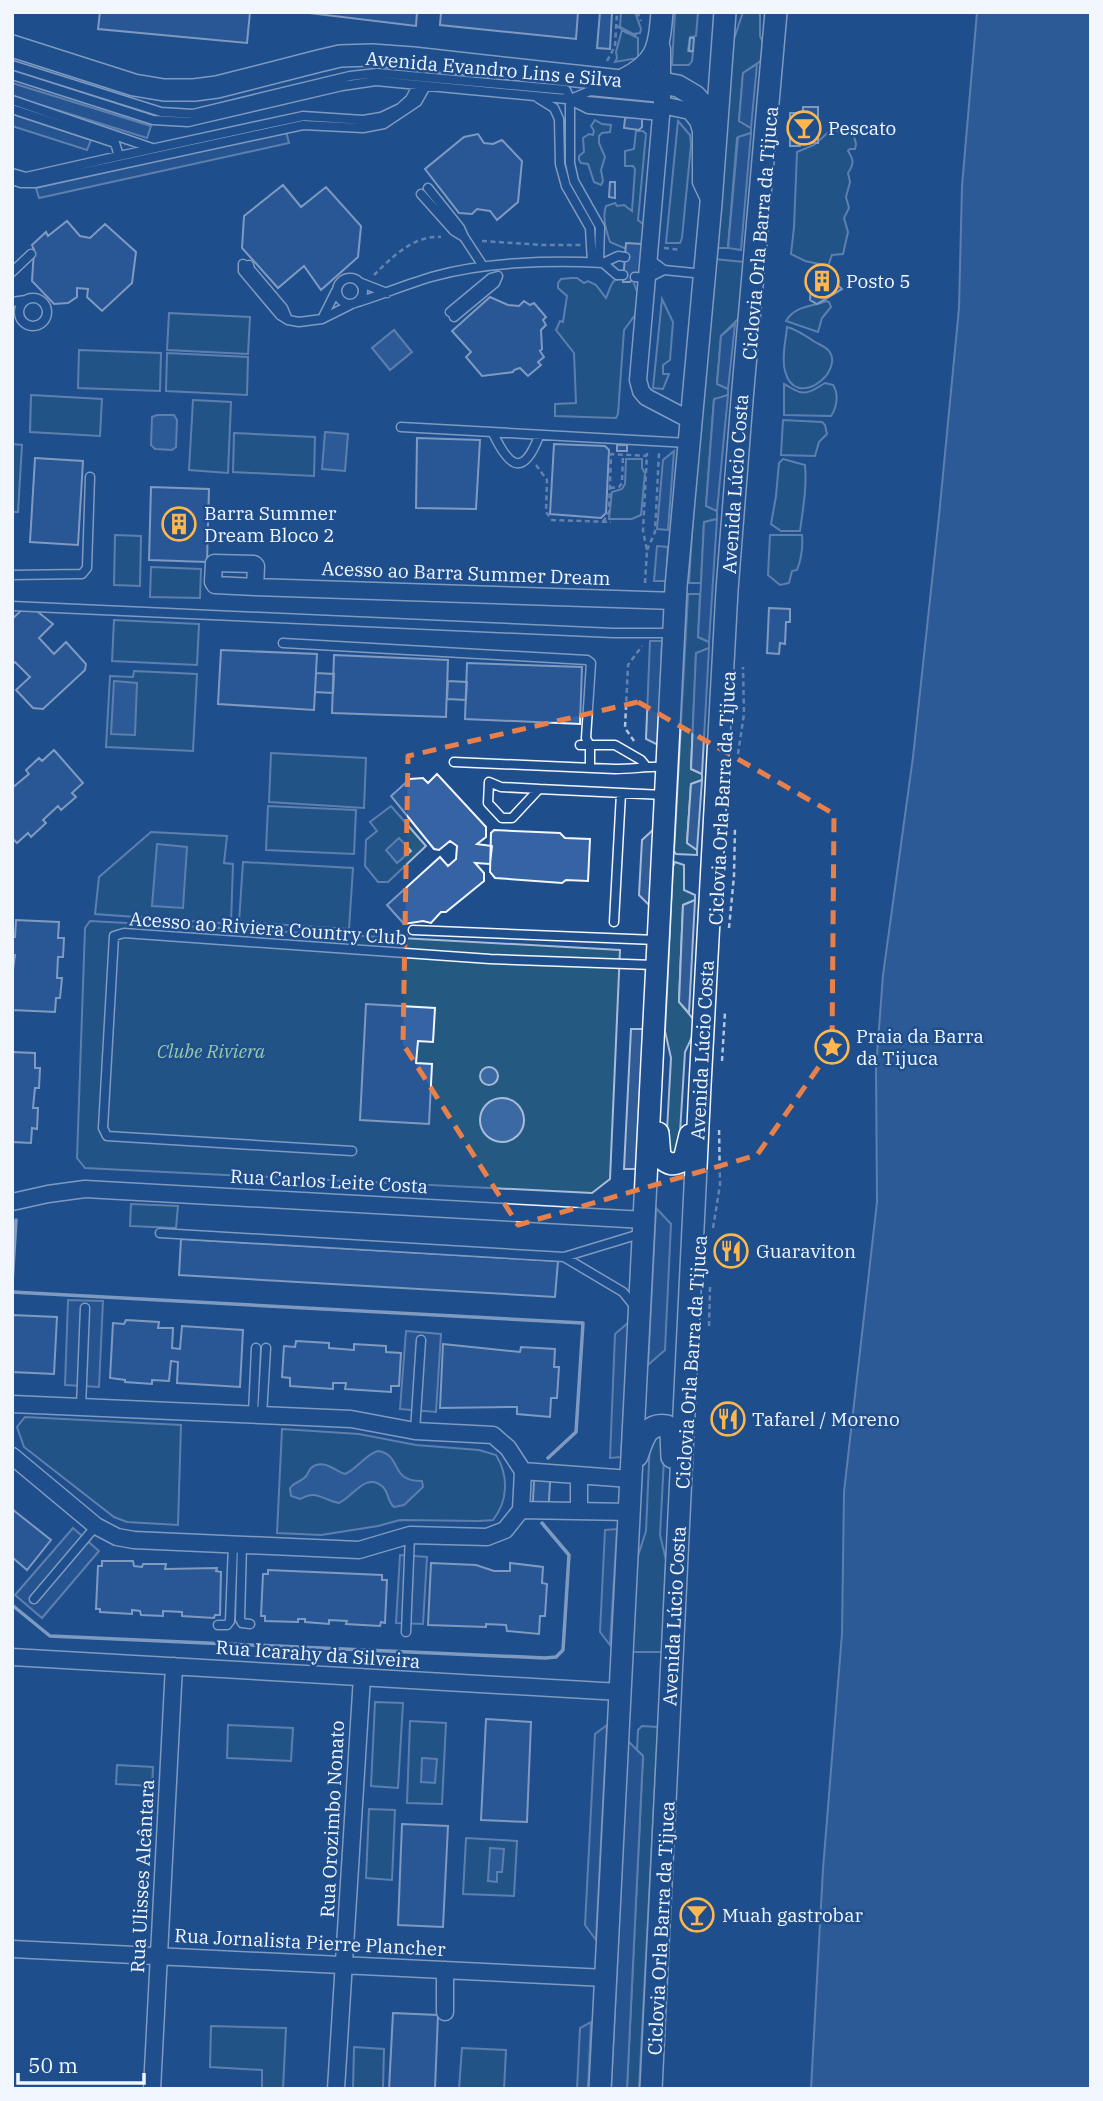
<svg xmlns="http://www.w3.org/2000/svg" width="1103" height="2101" font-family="'IBM Plex Serif',serif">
	<rect width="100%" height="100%" fill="#1f4e8c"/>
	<path fill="#245a82" stroke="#a8bbd7" stroke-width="2" d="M621 12H635L641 29 640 33 633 34 620 27Z
		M675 12H698L696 36 690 37 688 51 693 52 692 61 689 65H672Z
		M743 12H760V36L763 42 762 60 743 73 739 121 751 128V133L737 138 728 248H714L733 42Z
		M622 30 638 38V58L615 62 617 58 616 52Z
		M595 120 602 124 611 125 610 132 602 133 599 136V143L605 157 601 170 603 181 601 185 594 182 588 164 581 163 579 160V156L584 152 583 138 589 134 593 135 594 131 591 126Z
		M678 121 690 135 691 145 682 238 680 243H666Z
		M832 129 854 136 856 144 855 149H850L848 151C854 160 854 164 848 173L850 182 846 197 849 208 844 218 848 232 843 254 832 255 828 266 805 261 791 254 794 227 797 152 814 145Z
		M636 131H643L646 134 638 220 644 225 649 241 631 251 610 242C606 230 602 218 606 206L615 203 617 206 624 205 632 211 635 169 633 166H625V151L634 149Z
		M714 259 744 262 739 318 721 336 717 384 728 389V395L714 400 706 506 717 511V519L704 522 701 583H689L698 434Z
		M572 278H577L584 283 588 281 596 285 606 298C614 279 610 279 632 278L640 300 635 315 624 330 618 414 616 418 555 416V404L576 403 574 353 556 330 560 321 563 322 567 296 558 288V283L561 279Z
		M662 299 673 322 670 360 663 365V374H669L663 389 653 388Z
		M826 301 829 302 831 307 822 318 818 332 786 321C795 305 813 307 826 301Z
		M169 313 250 317 248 354 167 350Z
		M787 327C798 330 806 336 815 342 820 345 826 347 829 351 845 372 795 411 785 371 781 358 786 340 787 327Z
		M79 350 161 353 160 391 78 388Z
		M167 353 248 357 247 395 166 391Z
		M825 383 833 385C839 394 837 407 831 416L784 415V384C788 386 791 388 795 390 806 397 816 388 825 383Z
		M31 395 102 399 100 436 30 432Z
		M193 400 231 402 228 473 189 470Z
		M783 420 822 422 825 425 827 434 819 442 815 456 781 455Z
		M234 433 315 437 314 476 233 472Z
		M12 444 22 445 18 512H12Z
		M626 459H642V468L645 473 641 515 632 519H609L612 492 622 489 625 484Z
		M783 459 805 465C807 487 803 509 800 531H781L771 524 776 496 779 463Z
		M115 535 141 536 140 586 114 585Z
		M770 535H802C803 547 801 560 797 570L792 571 789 583 780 585 768 575Z
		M151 567 201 569 200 598 150 597Z
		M688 594H700L698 637 709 642V648L696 654 691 769 702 774V780L691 784 687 843 697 850V855L676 854 674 851Z
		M114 620 199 624 197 665 112 661Z
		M134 671 197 674 193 751 106 747 110 676 133 677Z
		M271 753 366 758 364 808 269 802Z
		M268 806 356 810 354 854 266 850Z
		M391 806 426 846 388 882H378L365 866 366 840 377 831 370 822Z
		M151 832 227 836 224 863 233 864 231 924 95 914 99 877Z
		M243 862 353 868 349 929 239 922Z
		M675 862 684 865V890L695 895V900L683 905 679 1002 694 1020 692 1037 685 1052 679 1149 675 1154H669L666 1149 671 1058 665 1031 673 867Z
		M90 921 620 950 610 1179 592 1193 85 1168 77 1158 85 928Z
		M131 1204 178 1206 176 1228 130 1226Z
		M25 1417 181 1425 178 1525 127 1522 114 1517 24 1447 17 1427Z
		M282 1429 359 1434 416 1445 479 1450 496 1455C509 1476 508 1501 493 1520L479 1521 400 1520 378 1526 321 1535 277 1533Z
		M655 1435 662 1436 665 1440 660 1535 666 1560 662 1652H632L637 1559 646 1531 650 1440Z
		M375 1702 403 1703 398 1788 371 1786Z
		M410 1721 446 1723 442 1804 407 1803Z
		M228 1725 293 1728 291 1761 227 1758Z
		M642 1726 658 1727 639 2089H627L643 1756 637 1750 638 1730Z
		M117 1765 153 1767 152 1786 116 1784Z
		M369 1809 395 1810 392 1880 366 1878Z
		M466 1838 517 1841 514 1896 463 1894Z
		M211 2026 286 2028 283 2089H262V2070L210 2067Z
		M354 2047 384 2049 383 2089H353Z
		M462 2048 506 2050 504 2089H459Z"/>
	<path fill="#305b95" stroke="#a8bbd7" stroke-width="2" d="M757 64 751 128 739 121 743 73Z
		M12 83 151 126 147 138 12 96Z
		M12 114 91 140 87 150 12 126Z
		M286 131 289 143 39 198 36 188Z
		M751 133 741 250 728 248 738 137Z
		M735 324 728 389 717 384 721 336Z
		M728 395 717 511 706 506 714 399Z
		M674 451 668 530 657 529 663 460Z
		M717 519 709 642 698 637 701 583 704 522Z
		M657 546 668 547 666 581H654Z
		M650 641H662L658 745 646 739Z
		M709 648 702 774 691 769 696 653Z
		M702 780 697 850 687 843 691 784Z
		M654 829 650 906 639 895 642 840Z
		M695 900 689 1013 679 1002 683 905Z
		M631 1029H644L637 1169H624Z
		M656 1208 671 1224 665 1350 648 1365Z
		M68 1300 103 1301 99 1387 65 1385Z
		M629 1322 621 1457 610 1458 615 1334Z
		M406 1331 441 1334 436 1412 400 1409Z
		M73 1528 99 1551 42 1618 15 1595Z
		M617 1529 610 1645 600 1632 605 1530Z
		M400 1555 427 1557 423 1624 396 1623Z
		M607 1725 596 1940 585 1925 595 1734Z
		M628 1741 643 1756 627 2089H611Z
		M591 2022 588 2089H577L580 2028Z"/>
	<path fill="#3b69a3" stroke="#a8bbd7" stroke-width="2" d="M977 12H1091V2089H811L823 1869 842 1634 844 1492 877 1202 876 1068 883 975 913 757 939 516 959 308 962 186Z
		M394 330 412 352 390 370 372 348Z
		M157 415H174L177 420 176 447 172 450 155 449 151 445 152 417Z
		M325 432 348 434 345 471 322 469Z
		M114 681 137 683 135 735 111 734Z
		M399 838 411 851 397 863 386 850Z
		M157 844 187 847 183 908 152 906Z
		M480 1076a9 9 0 1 1 18 0a9 9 0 1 1-18 0Z
		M480 1120a22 22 0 1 1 44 0a22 22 0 1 1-44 0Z
		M378 1451C403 1455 389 1482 422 1481L423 1487 404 1505 394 1507C387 1501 389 1493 383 1487 366 1471 353 1497 339 1503 321 1500 318 1489 300 1499L291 1496 290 1488C294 1482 299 1483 304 1478 308 1476 308 1471 311 1468 323 1458 335 1471 345 1474 359 1468 364 1455 378 1451Z
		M422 1758 437 1759 435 1783 421 1782Z
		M490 1848 504 1849 502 1872H497V1882L488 1881Z"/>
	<path fill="#3563a3" stroke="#f2f6ff" stroke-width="2" d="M100 12H250L247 43 98 29Z
		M301 12H417L416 26Z
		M441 12H578L576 39 440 25Z
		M600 12H612L610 49 597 48Z
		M690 38H694L693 51H689Z
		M803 107H818V143L801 142 800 146H790V113H803Z
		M627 117 642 118V127L639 130 624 128 625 119Z
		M478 134 484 143 493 144 502 140 522 161 518 202 497 220 490 211 477 209 472 214 459 213 425 169 464 137Z
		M610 182H615V198L609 197Z
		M283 185 301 207 326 187 361 226 358 257 321 290 304 266 278 288 242 248 244 216Z
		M67 221 80 236 90 238 105 224 136 252 132 283 102 311 87 297 88 289 77 288V297L68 303 54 304 32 281 34 250 32 245 46 232 48 236Z
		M626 243 642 244 640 272 630 282H623Z
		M820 269 842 289 817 304 810 300 812 273Z
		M490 297 508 305 519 306 524 301 530 305 534 303 546 317 543 320 546 325 541 330 542 349 540 351 544 357 538 362 541 365 528 376 520 368 514 370 513 372 482 376 466 357 471 352 452 331Z
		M417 438 480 440 476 509 416 508Z
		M554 444 605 446 609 450 606 513 601 518 550 514Z
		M617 445H627V451H617Z
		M35 458 83 461 78 545 30 542Z
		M151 487 209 489 207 562 149 560Z
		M24 608H33L53 624 39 638 54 654 66 642 86 664 85 670 43 709 33 708 16 690 30 677 15 662 12 664V619Z
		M769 608 790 609V622H786L785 644 780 643 779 654 767 653Z
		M221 650 317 654 314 710 218 704Z
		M334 655 448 660 446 717 332 713Z
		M467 663 582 667 580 724 465 719Z
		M316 673 334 674 333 693 315 692Z
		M448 681 467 682 466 700 447 699Z
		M54 750 83 783 72 793 76 797 61 810 58 806 43 820 46 823 31 837 28 833 17 843 12 838V788L29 774 26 770 39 758 42 761Z
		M437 774 486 827V837L477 844 492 846 490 864 475 863 484 873V881L446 912H441L431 923 423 921 404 924 387 905 440 857 448 866 456 859 457 846 450 841 439 850 434 849 391 796 410 779 423 778 428 783Z
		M494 830 560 833 565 838 590 839 588 881 566 880 562 883 495 878 490 872 491 833Z
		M16 920 59 922 58 938H64L63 957H58L57 978H62L60 998H56L55 1012 12 1010V977L15 955H12V937H15Z
		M366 1004 435 1008 433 1042 418 1041 416 1063 432 1064 429 1124 360 1120Z
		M12 1052 35 1053V1068H40L39 1088H35L33 1108H38L37 1129 32 1128 31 1143 12 1142Z
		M181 1239 558 1261 555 1297 179 1275Z
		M12 1315 57 1317 54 1374 12 1372Z
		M126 1320 159 1322 158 1328H173L172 1348 180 1349 182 1326 243 1330 240 1387 177 1383 178 1362 171 1361 169 1381 152 1380V1384L125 1382V1380L110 1378 113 1323 124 1324Z
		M296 1341 329 1343V1348L354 1350V1344L386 1346V1352L401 1353 399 1386H391V1392L345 1389 346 1383H333V1389L290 1386V1378L282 1377 284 1346 295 1347Z
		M443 1344 520 1352 521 1347 555 1349 554 1367H559L557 1398H551L550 1417 517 1414V1407L440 1408Z
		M535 1465 551 1466 548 1517 532 1516Z
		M12 1509 51 1540 27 1570 12 1557Z
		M102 1561H133L134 1566 142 1567 143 1564H166L165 1569 217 1568 216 1571 221 1572 220 1615H215L214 1618 182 1616V1612L163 1611V1616L141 1615 140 1611 132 1610V1614L100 1612V1609H96L98 1566H102Z
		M431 1563 476 1565 494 1571H510V1563L543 1567 542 1583 547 1584 545 1616H540L539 1634 507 1631 506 1625 486 1624V1627L428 1625Z
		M268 1570 382 1575V1580H387L385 1623 381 1622 380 1626 346 1624 347 1621 329 1620V1624L305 1622V1619H298V1622L265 1621V1616H261L263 1574H268Z
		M486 1719 531 1722 527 1822 481 1820Z
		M402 1824 448 1826 443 1927 398 1925Z
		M393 2013 438 2015 435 2089H389Z"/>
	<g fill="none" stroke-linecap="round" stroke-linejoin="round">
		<defs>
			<path id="lane" d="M12 65 161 112 193 114 350 76 377 73 566 90 570 99V163L574 181 600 227 599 263
				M12 75 153 120 188 122 342 86 376 81 661 108
				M538 98 554 108 559 119 560 164 566 186 590 228 592 262
				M573 98 590 91 662 98
				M12 100 152 148
				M572 101 588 109 661 116
				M12 109 115 143 119 156 26 177 12 173
				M119 156 303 116 363 120 381 117 400 108 410 99 417 86
				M12 180 21 183H35L303 125 363 128 384 124 417 102 426 86
				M421 194 454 231 464 237 460 228 428 188
				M464 237 483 266
				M648 258 664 270 704 274
				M603 263 617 275H623
				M243 264V271L280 315 288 320 283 308 250 269 249 265
				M12 272 31 254
				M635 277 648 278 664 270
				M337 291a13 13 0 1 1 26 0a13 13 0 1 1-26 0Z
				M359 282 387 293
				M336 291 322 319 350 305
				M19 312a14 14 0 1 1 28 0a14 14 0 1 1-28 0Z
				M12 302 26 300
				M358 302C384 294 409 283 435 276 485 262 551 260 603 263L618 256 625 257
				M450 312 491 278 498 276 495 283 454 317
				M288 320 299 322 322 319
				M401 427 688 443
				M493 433C509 467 523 478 539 436
				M12 575 82 574 87 568 90 477
				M12 606 613 633H674
				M283 643 587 660 591 663 586 738 590 746V768
				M580 745H615L641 760 645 765
				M454 762 615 769C633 769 649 766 667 767
				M489 782 501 787 539 789 512 818H502L488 803Z
				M539 789 664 795
				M614 922 621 793
				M413 930 656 940
				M352 1151 107 1136 103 1128 114 936 124 933 490 959 654 965
				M160 1233 564 1257 643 1233
				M564 1257 623 1292 635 1307
				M81 1407 85 1308
				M253 1414 256 1348
				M262 1415 266 1348
				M415 1431 421 1340
				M242 1545 240 1619 242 1623 250 1624
				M34 1599 96 1526
				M218 1625H227L230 1621 233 1545
				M406 1632 410 1535"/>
			<path id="street" d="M659 40 662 49V105L638 380 641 391 646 397 690 420
				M662 105 690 111 698 121 701 131V182L711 203
				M255 587 256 566 254 564 214 563 213 582 215 585 255 587 676 601
				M12 1202 48 1194 85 1189 645 1220
				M12 1404 351 1419 415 1431 493 1435 508 1448 523 1471 521 1510 505 1530 487 1537 410 1535 359 1550 134 1540 117 1537 96 1526 12 1456
				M523 1471 630 1479
				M521 1510 629 1512
				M579 1510V1476
				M12 1657 620 1692
				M12 1949 606 1978
				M445 2012V1970
				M152 2089 174 1666
				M336 2089 362 1677"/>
			<path id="secondary" d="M12 46 134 85 164 90H194L217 87 319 61 340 56 372 55 413 58 621 81 662 83 678 86 695 96 706 108 716 126
				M623 80C657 63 659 49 662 12
				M658 1133 660 1157C669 1165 673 1166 684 1160L690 1135
				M637 1456C643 1440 646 1422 667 1426L671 1433 672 1457
				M600 2089 676 587 711 203 725 12
				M651 2089 700 1085 727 590 742 400 776 12"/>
		</defs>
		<use href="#lane" stroke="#f2f6ff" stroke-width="11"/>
		<use href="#street" stroke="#f2f6ff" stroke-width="19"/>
		<use href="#secondary" stroke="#f2f6ff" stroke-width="24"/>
		<path stroke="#b3c4dc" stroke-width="2.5" stroke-dasharray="5 3.5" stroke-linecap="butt" d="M637 12 641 21
			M617 26 629 34 640 35
			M607 61 615 46 617 12
			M482 241 543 245H581
			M664 248 681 250
			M374 275C392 257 414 235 441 237
			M536 465 547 480 546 512 552 520 611 522
			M610 488 619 487 622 483 623 455
			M603 522 609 512 611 454 647 456
			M647 550 655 532 659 453
			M645 583 647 550 643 531 647 453
			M634 741 625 728 628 665 642 646
			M738 754 744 714 743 667
			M729 928 734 876 735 827
			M722 1061 725 1012
			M713 1228 720 1185 719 1127
			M709 1326 710 1287"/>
		<use href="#lane" stroke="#1f4e8c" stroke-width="8"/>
		<use href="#street" stroke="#1f4e8c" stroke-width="16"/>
		<use href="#secondary" stroke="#1f4e8c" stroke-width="21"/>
		<path stroke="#f2f6ff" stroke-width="3.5" d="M12 1283 16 1220
			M12 1292 583 1323 576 1432 548 1458
			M12 1605 50 1636 545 1658 556 1657 563 1650 569 1555 542 1523"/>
	</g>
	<path d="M0 0H1103V2101H0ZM638 702 834 814 832 1048 757 1155 518 1225 403 1044 408 756Z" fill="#1f4e8c" fill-opacity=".55" fill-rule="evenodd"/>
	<path fill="none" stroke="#ea8049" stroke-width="5" stroke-dasharray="14 9" stroke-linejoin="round" d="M638 702 834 814 832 1048 757 1155 518 1225 403 1044 408 756Z"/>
	<defs>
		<symbol id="bar-ring" viewBox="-11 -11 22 22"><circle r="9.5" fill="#1f4e8c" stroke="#ffb74d" stroke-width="1.5"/><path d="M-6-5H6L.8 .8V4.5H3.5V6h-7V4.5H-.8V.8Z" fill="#ffb74d"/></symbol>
		<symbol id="building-ring" viewBox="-11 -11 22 22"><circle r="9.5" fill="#1f4e8c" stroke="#ffb74d" stroke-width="1.5"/><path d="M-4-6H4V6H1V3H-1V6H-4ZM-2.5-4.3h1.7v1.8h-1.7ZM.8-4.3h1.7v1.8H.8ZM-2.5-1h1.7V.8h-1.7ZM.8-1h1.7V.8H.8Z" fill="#ffb74d"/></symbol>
		<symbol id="sight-ring" viewBox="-11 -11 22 22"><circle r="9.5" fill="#1f4e8c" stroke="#ffb74d" stroke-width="1.5"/><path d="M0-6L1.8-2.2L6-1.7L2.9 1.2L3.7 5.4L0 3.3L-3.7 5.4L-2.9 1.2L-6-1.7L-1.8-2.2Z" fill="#ffb74d"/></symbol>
		<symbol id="restaurant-ring" viewBox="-11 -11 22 22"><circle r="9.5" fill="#1f4e8c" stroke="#ffb74d" stroke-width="1.5"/><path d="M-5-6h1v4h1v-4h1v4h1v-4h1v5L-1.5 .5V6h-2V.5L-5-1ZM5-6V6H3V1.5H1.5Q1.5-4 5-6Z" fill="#ffb74d"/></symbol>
	</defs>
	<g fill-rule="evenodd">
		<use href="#bar-ring" x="785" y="109" width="38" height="38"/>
		<use href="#building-ring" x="803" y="262" width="38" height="38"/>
		<use href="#building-ring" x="160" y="505" width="38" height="38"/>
		<use href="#sight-ring" x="813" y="1028" width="38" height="38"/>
		<use href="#restaurant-ring" x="712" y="1232" width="38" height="38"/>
		<use href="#restaurant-ring" x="709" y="1400" width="38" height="38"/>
		<use href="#bar-ring" x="678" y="1896" width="38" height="38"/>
	</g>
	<g text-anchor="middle" stroke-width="5" stroke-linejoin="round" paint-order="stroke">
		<g font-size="19" fill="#f2f6ff" stroke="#1f4e8c">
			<text transform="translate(494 69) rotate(5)" y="7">Avenida Evandro Lins e Silva</text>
			<text transform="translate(760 233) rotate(-85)" y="7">Ciclovia Orla Barra da Tijuca</text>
			<text transform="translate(735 484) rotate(-86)" y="7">Avenida Lúcio Costa</text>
			<text transform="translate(466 573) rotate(2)" y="7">Acesso ao Barra Summer Dream</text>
			<text transform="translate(722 798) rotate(-87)" y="7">Ciclovia Orla Barra da Tijuca</text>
			<text transform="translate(268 928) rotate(4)" y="7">Acesso ao Riviera Country Club</text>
			<text transform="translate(702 1050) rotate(-87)" y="7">Avenida Lúcio Costa</text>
			<text transform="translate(329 1181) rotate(3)" y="7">Rua Carlos Leite Costa</text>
			<text transform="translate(691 1362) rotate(-86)" y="7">Ciclovia Orla Barra da Tijuca</text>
			<text transform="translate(674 1616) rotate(-87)" y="7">Avenida Lúcio Costa</text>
			<text transform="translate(318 1654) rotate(4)" y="7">Rua Icarahy da Silveira</text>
			<text transform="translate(332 1819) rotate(-87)" y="7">Rua Orozimbo Nonato</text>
			<text transform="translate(142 1876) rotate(-87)" y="7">Rua Ulisses Alcântara</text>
			<text transform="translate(661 1928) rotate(-87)" y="7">Ciclovia Orla Barra da Tijuca</text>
			<text transform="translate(310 1942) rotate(3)" y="7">Rua Jornalista Pierre Plancher</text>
		</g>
		<g font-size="19" fill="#f2f6ff" stroke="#1f4e8c" text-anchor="start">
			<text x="828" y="135">Pescato</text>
			<text x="846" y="288">Posto 5</text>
			<text x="204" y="520">Barra Summer<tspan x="204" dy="22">Dream Bloco 2</tspan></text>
			<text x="856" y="1043">Praia da Barra<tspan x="856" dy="22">da Tijuca</tspan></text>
			<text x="756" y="1258">Guaraviton</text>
			<text x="752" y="1426">Tafarel / Moreno</text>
			<text x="722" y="1922">Muah gastrobar</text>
		</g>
		<g font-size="19" font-style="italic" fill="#97c8a6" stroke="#1f4e8c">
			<text x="211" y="1058">Clube Riviera</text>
		</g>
	</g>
	<rect width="1103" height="2101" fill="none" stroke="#f2f6ff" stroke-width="28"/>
	<path d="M18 2073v10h126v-10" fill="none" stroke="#f2f6ff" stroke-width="3.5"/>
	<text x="28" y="2073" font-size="21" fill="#f2f6ff" stroke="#1f4e8c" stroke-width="5" paint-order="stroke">50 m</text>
</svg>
